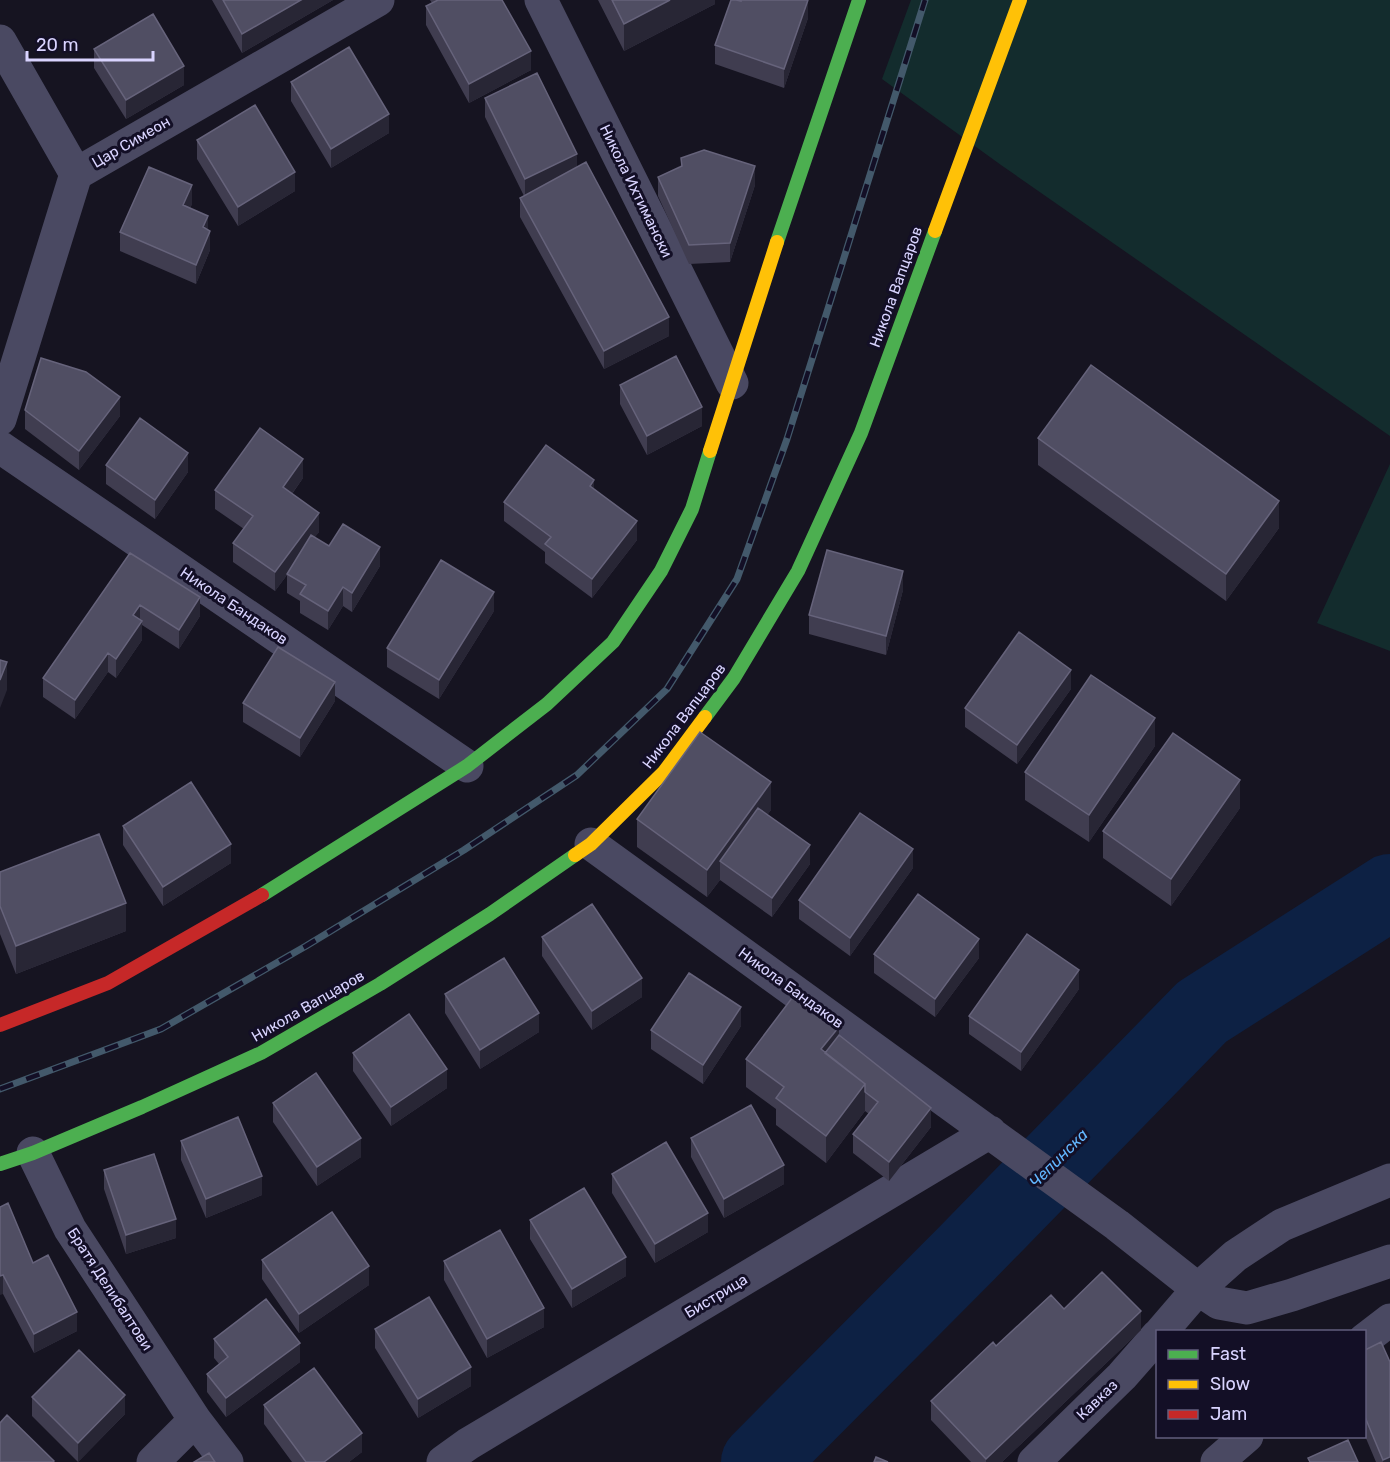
<svg xmlns="http://www.w3.org/2000/svg" width="1390" height="1462" font-family="Rubik,sans-serif">
	<rect width="100%" height="100%" fill="#161421"/>
	<path fill="#132c2d" d="M911 0H1390V436L1001 165 882 79Z
		M1390 464V651L1317 623Z"/>
	<g fill="none" stroke-linecap="round" stroke-linejoin="round">
		<path stroke="#0d2144" stroke-width="76" d="M759 1462 965 1255 1202 1012 1390 892"/>
		<path stroke="#4a4962" stroke-width="33" d="M541 0 732 383
			M0 41 76 174
			M0 419 76 174 378 0
			M0 447 467 766
			M591 844 1117 1225 1198 1289 1235 1256 1282 1225 1390 1180
			M33 1153 70 1229 195 1420 227 1462
			M1161 1332 1198 1289 1219 1303 1247 1308 1292 1295 1390 1261
			M1364 1340 1390 1320
			M153 1462 195 1420
			M443 1462 468 1444 990 1132
			M1034 1462 1122 1376 1158 1335
			M1217 1462 1247 1436"/>
		<path stroke="#4caf50" stroke-width="14" d="M777 242 859 0
			M705 717 734 678 798 571 861 433 935 231
			M262 895 467 766 547 704 613 642 661 571 692 509 710 451
			M0 1164 33 1153 142 1107 261 1053 380 984 490 914 575 855"/>
		<path stroke="#ffc107" stroke-width="14" d="M935 231 1020 0
			M710 451 777 242
			M575 855 591 844 664 772 705 717"/>
		<path stroke="#c62828" stroke-width="14" d="M0 1025 108 983 262 895"/>
		<defs>
			<path id="rail" d="M0 1089 161 1029 306 946 464 850 577 775 667 689 737 579 787 439 925 0"/>
		</defs>
		<use href="#rail" stroke="#43596b" stroke-width="7"/>
		<use href="#rail" stroke="#130f26" stroke-width="4.5" stroke-dasharray="14" stroke-linecap="butt"/>
	</g>
	<path fill="#403d50" d="M212 0H333L242 53Z
		M430 0H502L531 70 469 103 426 25V6L432 3Z
		M598 0H715V4L624 51Z
		M808 18 784 88 715 64V45Z
		M94 49 184 85 126 119 94 68Z
		M291 82 389 133 331 168 291 101Z
		M485 98 577 167 669 336 604 369 520 217V198L524 196 485 117Z
		M197 140 295 191 238 226 197 159Z
		M681 158 755 185 730 262 689 264 658 196V177L681 167Z
		M192 204 190 208 210 250 196 284 120 251V232Z
		M620 385 702 426 647 455 620 404Z
		M25 410 120 416 79 470 25 429Z
		M1038 438 1279 528 1226 601 1038 465Z
		M106 465 188 472 155 519 106 484Z
		M303 478 292 494 319 532 314 537 329 546 380 566 352 612 343 606 328 630 300 613V601L287 593V575L275 591 233 562V543L244 529 215 509V490Z
		M594 489 637 540 592 598 545 563V552L504 521V502Z
		M130 553 200 616 179 649 142 625V640L116 678 108 672 75 719 43 697V678Z
		M903 590 886 655 809 634V615Z
		M494 611 439 699 387 667V648Z
		M1071 689 1017 764 965 727V708Z
		M335 701 300 757 243 722V703Z
		M1155 746 1089 842 1025 800V772Z
		M1240 808 1171 906 1103 858V831Z
		M771 810 767 815 810 864 772 917 720 880 707 897 637 847V819Z
		M123 826 231 863 163 906 123 845Z
		M913 868 850 956 799 919V900Z
		M0 872 126 931 16 974 0 934Z
		M542 937 642 997 592 1030 542 956Z
		M874 954 979 958 935 1017 874 973Z
		M1079 989 1021 1071 969 1034V1016Z
		M445 994 539 1032 480 1069 445 1013Z
		M741 1026 703 1084 651 1049V1030Z
		M839 1035 931 1127 889 1181 853 1153V1134L869 1114 865 1111 826 1163 776 1125V1109L746 1087V1059Z
		M353 1053 447 1088 391 1126 353 1071Z
		M273 1103 361 1157 317 1186 273 1122Z
		M691 1138 784 1184 724 1218 691 1157Z
		M181 1141 262 1195 206 1218 181 1160Z
		M104 1170 176 1238 126 1254 104 1189Z
		M612 1174 708 1232 655 1263 612 1193Z
		M0 1207 33 1263 77 1331 34 1353 3 1294Z
		M530 1220 626 1276 572 1308 530 1239Z
		M262 1260 369 1285 299 1333 262 1279Z
		M444 1261 544 1327 487 1358 444 1280Z
		M1064 1309 1141 1330 1002 1462H971L931 1420V1401L996 1346Z
		M375 1329 471 1386 418 1418 375 1348Z
		M214 1339 300 1362 226 1417 207 1392V1374L219 1364 214 1358Z
		M1365 1350 1390 1462H1376L1365 1436Z
		M32 1397 125 1414 78 1462 32 1416Z
		M264 1405 362 1452 349 1462H292L264 1424Z"/>
	<path fill="#282635" d="M301 0H333L242 53V34Z
		M670 0H715V4L624 51V24Z
		M808 0V18L784 88V69Z
		M531 51V70L469 103V84Z
		M184 66V85L126 119V100Z
		M389 114V133L331 168V149Z
		M577 154V173L525 198V179Z
		M755 166V185L730 262V243Z
		M295 172V191L238 226V207Z
		M192 185V204L183 224V205Z
		M208 216V235L203 227Z
		M210 231V250L196 284V265Z
		M669 317V336L604 369V351Z
		M120 397V416L79 470V451Z
		M702 407V426L647 455V436Z
		M188 453V472L155 519V500Z
		M303 459V478L283 506V487Z
		M594 480V499L590 486Z
		M1279 501V528L1226 601V574Z
		M319 513V532L275 591V572Z
		M637 521V540L592 598V579Z
		M380 547V566L352 612V593Z
		M903 571V590L886 655V636Z
		M343 587V606L328 630V611Z
		M494 592V611L439 699V680Z
		M200 597V616L179 649V630Z
		M140 605V624L142 621V640L116 678V659L133 615Z
		M108 653V672L75 719V700Z
		M7 662V690L0 708V680Z
		M1071 670V689L1017 764V745Z
		M335 682V701L300 757V738Z
		M1155 718V746L1089 842V815Z
		M1240 780V808L1171 906V879Z
		M771 782V810L729 867 720 861V880L707 897V870Z
		M231 844V863L163 906V887Z
		M810 845V864L772 917V898Z
		M913 849V868L850 956V938Z
		M126 903V931L16 974V946Z
		M979 939V958L935 1017V999Z
		M1079 970V989L1021 1071V1052Z
		M642 978V997L592 1030V1011Z
		M741 1007V1026L703 1084V1065Z
		M539 1013V1032L480 1069V1050Z
		M839 1027V1054L830 1065 821 1049Z
		M447 1069V1088L391 1126V1107Z
		M865 1084V1111L826 1163V1136Z
		M931 1108V1127L889 1181V1162Z
		M361 1138V1157L317 1186V1167Z
		M784 1165V1184L724 1218V1199Z
		M262 1176V1195L206 1218V1199Z
		M708 1213V1232L655 1263V1244Z
		M176 1219V1238L126 1254V1235Z
		M626 1257V1276L572 1308V1289Z
		M369 1266V1285L299 1333V1314Z
		M3 1275V1294L0 1295V1276Z
		M544 1308V1327L487 1358V1339Z
		M1141 1311V1330L1002 1462H986V1459Z
		M77 1312V1331L34 1353V1334Z
		M300 1343V1362L226 1417V1398Z
		M471 1367V1386L418 1418V1399Z
		M125 1395V1414L78 1462V1443Z
		M362 1433V1452L349 1462H324Z
		M1390 1457V1462H1383V1460Z"/>
	<path fill="#504e63" stroke="#66637b" stroke-width="1.5" d="M223 0H301L242 34Z
		M438 0H502L531 51 469 84 426 6Z
		M612 0H670L624 24Z
		M731 0H736L741 1V0H808L784 69 715 45Z
		M153 14 184 66 126 100 94 49Z
		M349 47 389 114 331 149 291 82Z
		M537 73 577 154 525 179 485 98Z
		M255 105 295 172 238 207 197 140Z
		M704 150 755 166 730 243 689 245 658 177 682 166 681 158Z
		M586 162 669 317 604 351 520 198Z
		M149 167 192 185 183 205 208 216 203 227 210 231 196 265 120 232Z
		M676 356 702 407 647 436 620 385Z
		M41 358 86 372 120 397 79 451 25 410Z
		M1091 365 1279 501 1226 574 1038 438Z
		M140 418 188 453 155 500 106 465Z
		M260 428 303 459 283 487 319 513 275 572 233 543 253 516 215 490Z
		M546 445 594 480 590 486 637 521 592 579 545 544 551 537 504 502Z
		M343 524 380 547 352 593 343 587 328 611 300 594 306 585 287 574 311 535 329 546Z
		M827 550 903 571 886 636 809 615Z
		M130 553 200 597 179 630 140 605 133 615 142 621 116 659 108 653 75 700 43 678Z
		M441 560 494 592 439 680 387 648Z
		M1019 632 1071 670 1017 745 965 708Z
		M278 647 335 682 300 738 243 703Z
		M0 660 7 662 0 680Z
		M1091 675 1155 718 1089 815 1025 772Z
		M700 732 771 782 707 870 637 819Z
		M1173 733 1240 780 1171 879 1103 831Z
		M191 782 231 844 163 887 123 826Z
		M758 808 810 845 772 898 720 861Z
		M860 813 913 849 850 938 799 900Z
		M99 834 126 903 16 946 0 906V872Z
		M918 894 979 939 935 999 874 954Z
		M592 904 642 978 592 1011 542 937Z
		M1027 934 1079 970 1021 1052 969 1016Z
		M504 958 539 1013 480 1050 445 994Z
		M689 973 741 1007 703 1065 651 1030Z
		M795 994 839 1027 821 1049 865 1084 826 1136 776 1098 784 1087 746 1059Z
		M409 1014 447 1069 391 1107 353 1053Z
		M839 1035 931 1108 889 1162 853 1134 878 1102 865 1092V1084L825 1053Z
		M316 1073 361 1138 317 1167 273 1103Z
		M751 1105 784 1165 724 1199 691 1138Z
		M238 1117 262 1176 206 1199 181 1141Z
		M666 1142 708 1213 655 1244 612 1174Z
		M154 1154 176 1219 126 1235 104 1170Z
		M584 1188 626 1257 572 1289 530 1220Z
		M8 1203 33 1263 48 1255 77 1312 34 1334 3 1275 0 1276V1207Z
		M332 1212 369 1266 299 1314 262 1260Z
		M500 1230 544 1308 487 1339 444 1261Z
		M1102 1272 1141 1311 986 1459 931 1401 993 1342 996 1346 1051 1295 1064 1309Z
		M429 1297 471 1367 418 1399 375 1329Z
		M266 1299 300 1343 226 1398 207 1374 228 1357 214 1339Z
		M1381 1342 1390 1362V1457L1383 1460 1365 1417V1350Z
		M79 1350 125 1395 78 1443 32 1397Z
		M314 1368 362 1433 324 1462H306L264 1405Z
		M7 1415 54 1461 53 1462H0V1423Z
		M1348 1440 1358 1462H1310L1308 1458Z
		M209 1453 215 1462H194Z
		M876 1457 888 1462H874Z"/>
	<g text-anchor="middle" stroke-width="6" stroke-linejoin="round" paint-order="stroke">
		<g font-size="15" fill="#d9d4ff" stroke="#130f26">
			<text transform="translate(131 142) rotate(-30)" y="5">Цар Симеон</text>
			<text transform="translate(636 191) rotate(64)" y="5">Никола Ихтимански</text>
			<text transform="translate(896 287) rotate(-70)" y="5">Никола Вапцаров</text>
			<text transform="translate(234 606) rotate(34)" y="5">Никола Бандаков</text>
			<text transform="translate(684 716) rotate(-53)" y="5">Никола Вапцаров</text>
			<text transform="translate(791 988) rotate(36)" y="5">Никола Бандаков</text>
			<text transform="translate(308 1006) rotate(-30)" y="5">Никола Вапцаров</text>
			<text transform="translate(110 1289) rotate(57)" y="5">Братя Делибалтови</text>
			<text transform="translate(716 1296) rotate(-31)" y="5">Бистрица</text>
			<text transform="translate(1097 1400) rotate(-44)" y="5">Кавказ</text>
		</g>
		<g font-size="16" font-style="italic" fill="#62b6ff" stroke="#130f26">
			<text transform="translate(1058 1158) rotate(-45)" y="6">Чепинска</text>
		</g>
	</g>
	<rect x="1156" y="1330" width="210" height="108" fill="#130f26" stroke="#625e7d" stroke-width="1.5"/>
	<rect x="1168" y="1350" width="30" height="9" fill="#4caf50" stroke="#625e7d" stroke-width="1.5"/>
	<text x="1210" y="1360" font-size="18" fill="#d9d4ff">Fast</text>
	<rect x="1168" y="1380" width="30" height="9" fill="#ffc107" stroke="#625e7d" stroke-width="1.5"/>
	<text x="1210" y="1390" font-size="18" fill="#d9d4ff">Slow</text>
	<rect x="1168" y="1410" width="30" height="9" fill="#c62828" stroke="#625e7d" stroke-width="1.5"/>
	<text x="1210" y="1420" font-size="18" fill="#d9d4ff">Jam</text>
	<path d="M27 51v9h126v-9" fill="none" stroke="#d9d4ff" stroke-width="3"/>
	<text x="36" y="51" font-size="18" fill="#d9d4ff" stroke="#130f26" stroke-width="4.5" paint-order="stroke">20 m</text>
</svg>
